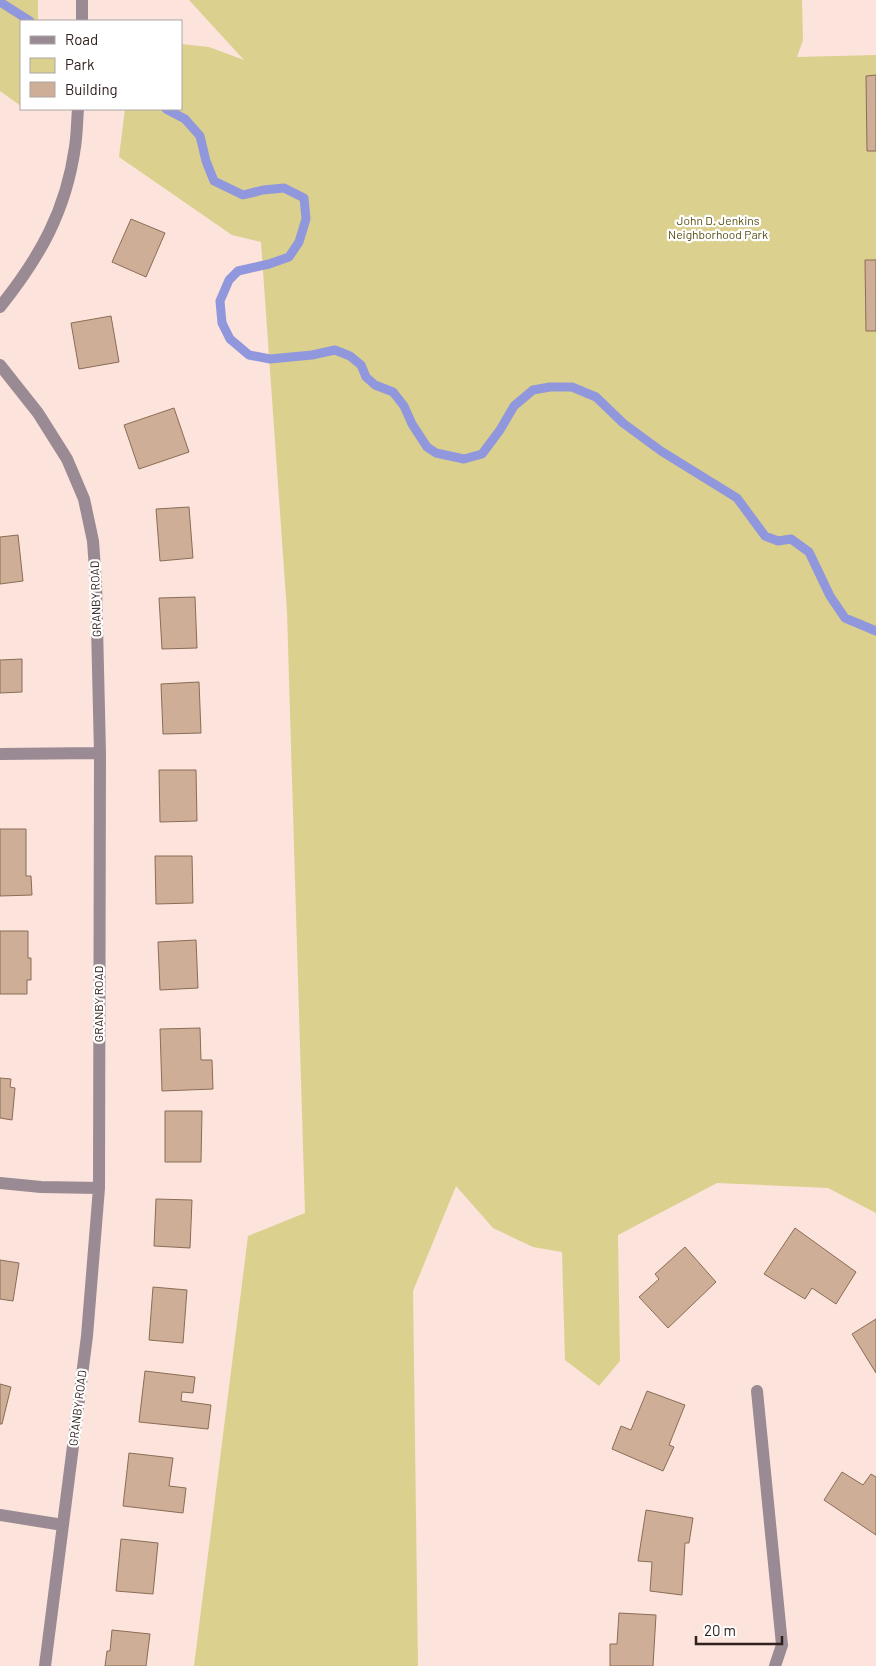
<svg xmlns="http://www.w3.org/2000/svg" width="876" height="1666" font-family="Barlow,sans-serif">
	<rect width="100%" height="100%" fill="#fce3db"/>
	<path fill="#dcd08e" d="M0 0H38V21H21V106L0 91Z
		M189 0H802L803 40 797 57 876 55V1213L828 1188 717 1183 618 1235 620 1361 599 1386 565 1360 562 1252 533 1247 493 1228 456 1186 413 1291 418 1666H194L248 1236 305 1213 287 612 261 242 232 235 119 157 125 109H181V44L209 47 244 60Z"/>
	<g fill="none" stroke-linecap="round" stroke-linejoin="round">
		<path stroke="#9197dc" stroke-width="9" d="M0 2 30 21
			M166 109 185 119 200 136 206 161 214 181 243 195 263 190 284 188 304 198 306 219 299 242 289 257 269 264 238 271 229 280 220 301 222 323 230 339 249 355 270 359 312 355 335 350 350 356 361 365 366 377 375 385 393 392 404 406 412 424 427 447 436 453 464 459 482 454 500 430 514 406 533 390 550 387H572L596 397 623 423 661 451 737 498 765 536 778 541 791 539 809 552 830 596 845 618 876 631"/>
	</g>
	<path fill="#ceae96" stroke="#8a6d56" d="M876 75V151H867L866 76Z
		M131 219 165 233 146 277 112 262Z
		M865 260H876V331H866Z
		M111 316 119 362 79 369 71 323Z
		M174 408 189 452 139 469 124 425Z
		M189 507 193 558 160 561 156 509Z
		M18 535 23 581 0 584V537Z
		M195 597 197 648 162 649 159 598Z
		M22 659V692L0 693V660Z
		M199 682 201 733 163 734 161 684Z
		M159 770H196L197 821 160 822Z
		M0 829H26V876H31L32 895 0 896Z
		M155 856H192L193 903 156 904Z
		M0 931H28V958H31V980H27V994H0Z
		M196 940 198 988 160 990 158 942Z
		M200 1028 201 1060H212L213 1089 162 1091 160 1029Z
		M0 1078 11 1079 10 1087 15 1088 12 1120 0 1118Z
		M165 1111H202L201 1162H165Z
		M156 1199 192 1200 190 1248 154 1246Z
		M795 1228 856 1272 836 1304 812 1288 805 1299 764 1274Z
		M685 1247 716 1282 668 1328 639 1297 659 1279 655 1274Z
		M0 1260 19 1263 13 1301 0 1299Z
		M153 1287 187 1290 183 1343 149 1340Z
		M876 1319V1373L852 1334Z
		M145 1371 195 1377 193 1393 182 1392 181 1401 211 1405 208 1429 139 1422Z
		M0 1384 11 1387 2 1424H0Z
		M647 1391 685 1405 669 1445 674 1447 663 1471 612 1449 621 1426 631 1430Z
		M129 1453 173 1458 169 1486 186 1488 183 1513 123 1506Z
		M842 1472 863 1485 871 1474 876 1477V1535L824 1500Z
		M646 1510 693 1518 689 1543H685L682 1595 650 1591 652 1562 638 1561Z
		M121 1539 158 1543 153 1594 116 1591Z
		M619 1613 656 1615 653 1666H610V1644H617Z
		M112 1630 150 1634 146 1666H105L107 1651H110Z"/>
	<g fill="none" stroke-linecap="round" stroke-linejoin="round">
		<path stroke="#998a94" stroke-width="12" d="M82 0V21
			M0 307C40 257 66 211 75 147 77 134 77 121 78 109
			M0 365 38 413 67 459 84 499 93 541 96 584 100 753 99 1188 87 1336 45 1666
			M0 754 100 753
			M0 1183 41 1187 99 1188
			M757 1391 782 1645 775 1666
			M0 1515 63 1525"/>
	</g>
	<g text-anchor="middle" stroke-width="4.5" stroke-linejoin="round" paint-order="stroke">
		<g font-size="12" fill="#594f13" stroke="#fff">
			<text x="718" y="225">John D. Jenkins<tspan x="718" dy="14">Neighborhood Park</tspan></text>
		</g>
		<g font-size="12" fill="#30211c" stroke="#fff">
			<text transform="translate(96 599) rotate(-92)" y="4">GRANBY ROAD</text>
			<text transform="translate(99 1004) rotate(-90)" y="4">GRANBY ROAD</text>
			<text transform="translate(78 1408) rotate(-83)" y="4">GRANBY ROAD</text>
		</g>
	</g>
	<rect x="20" y="20" width="162" height="90" fill="#ffffff" stroke="#aca6a4"/>
	<rect x="30" y="36" width="25" height="8" fill="#998a94" stroke="#aca6a4"/>
	<text x="65" y="45" font-size="15" fill="#30211c">Road</text>
	<rect x="30" y="58" width="25" height="15" fill="#dcd08e" stroke="#aca6a4"/>
	<text x="65" y="70" font-size="15" fill="#30211c">Park</text>
	<rect x="30" y="82" width="25" height="15" fill="#ceae96" stroke="#aca6a4"/>
	<text x="65" y="95" font-size="15" fill="#30211c">Building</text>
	<path d="M696 1636v8h86v-8" fill="none" stroke="#30211c" stroke-width="2.5"/>
	<text x="704" y="1636" font-size="15" fill="#30211c" stroke="#ffffff" stroke-width="4" paint-order="stroke">20 m</text>
</svg>
